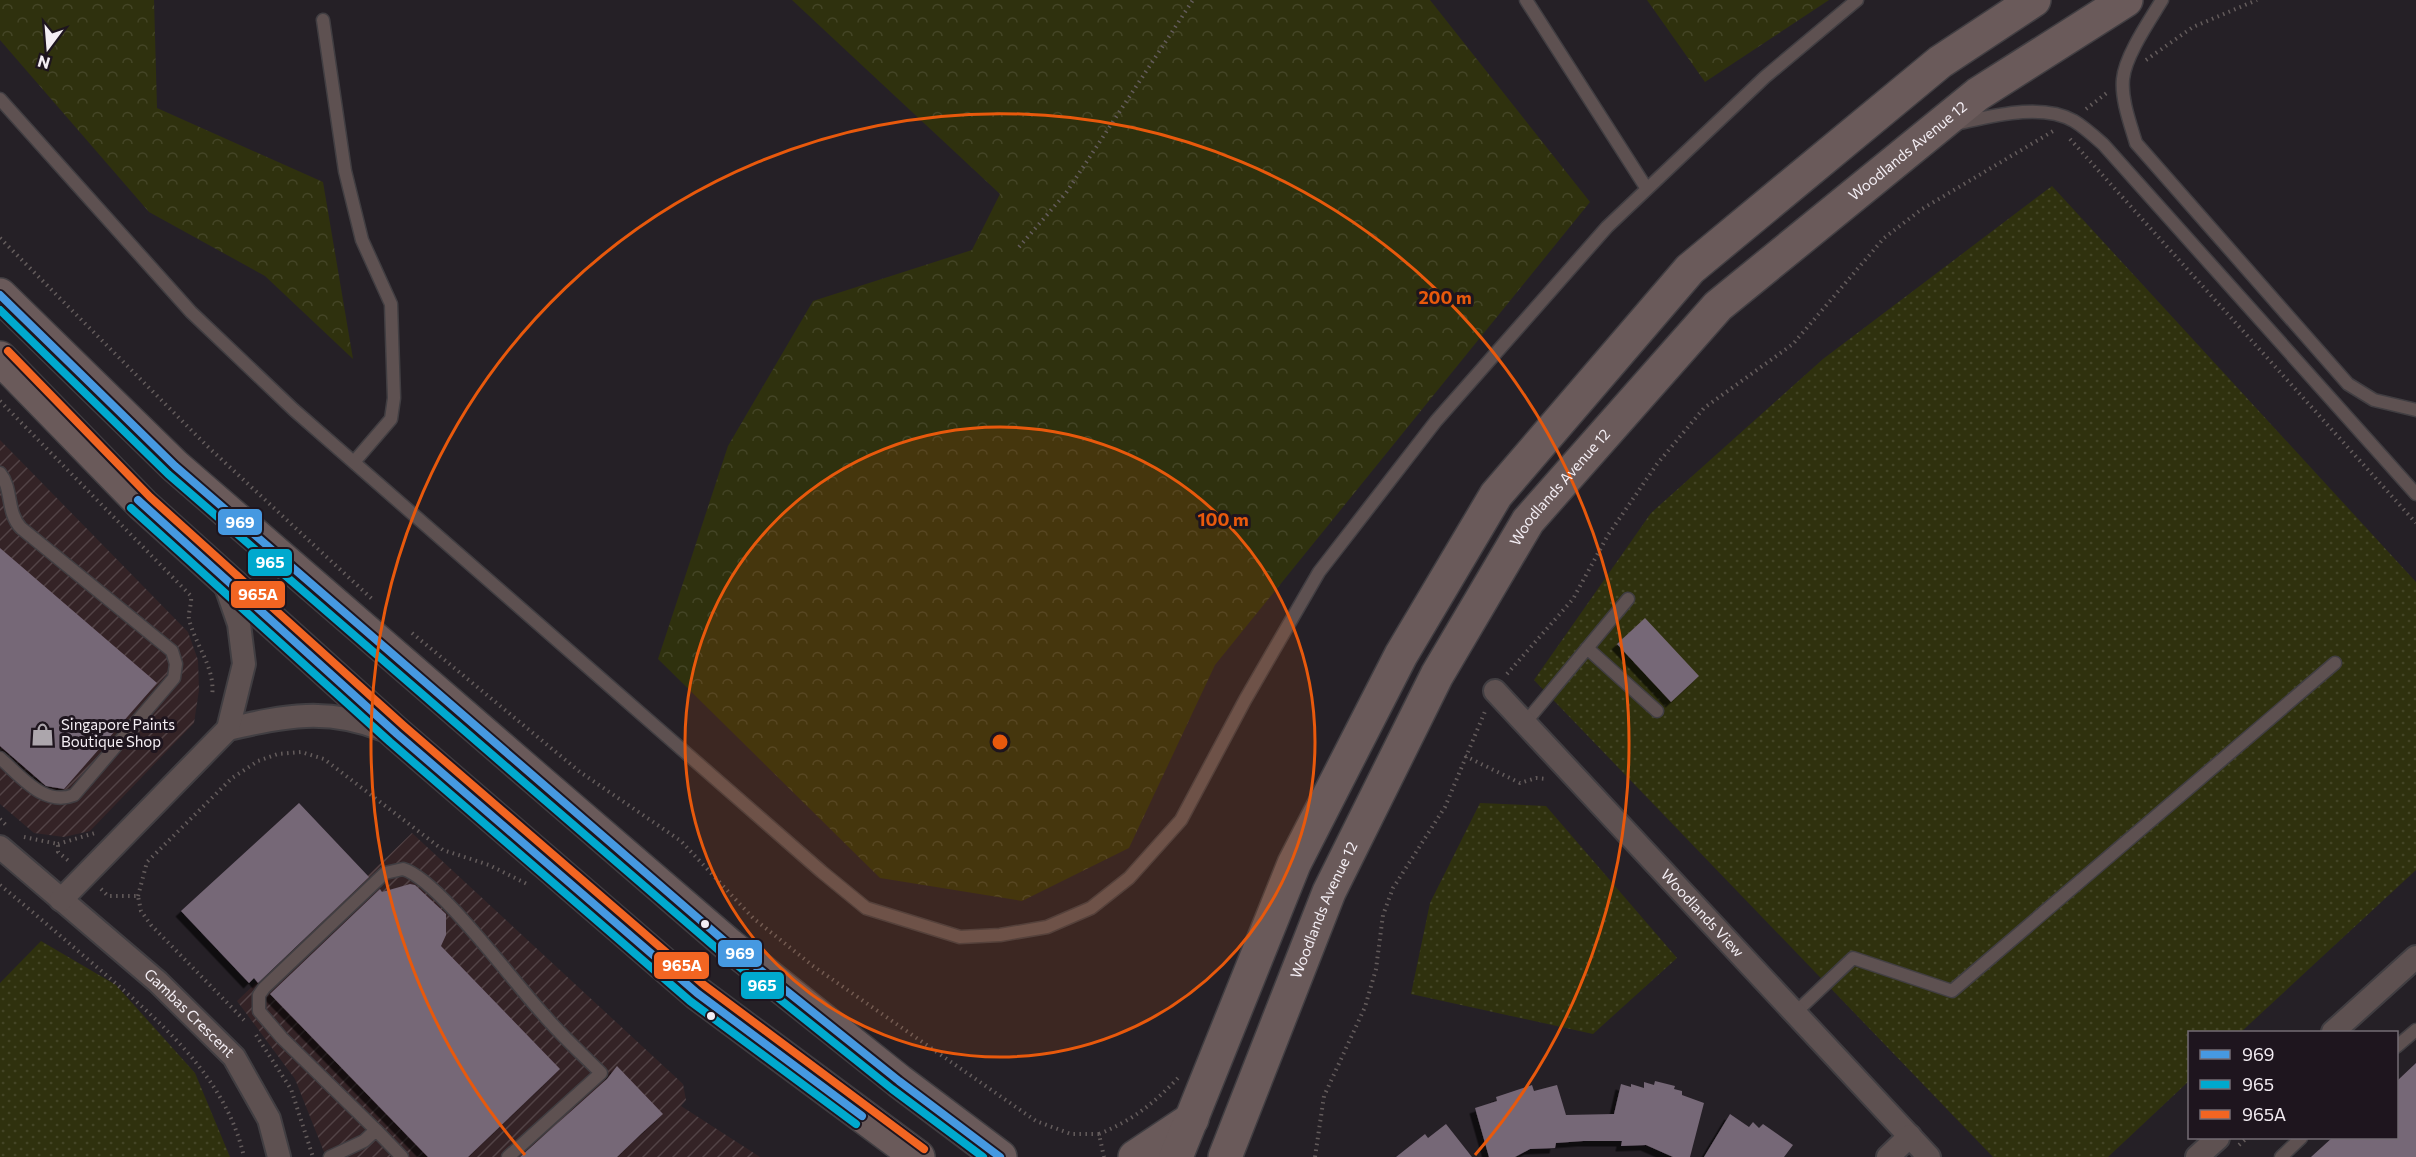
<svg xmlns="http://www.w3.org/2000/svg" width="2416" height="1157" font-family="Commissioner,sans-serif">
	<defs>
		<pattern id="industrial-furrows" width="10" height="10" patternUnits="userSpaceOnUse" patternTransform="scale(1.5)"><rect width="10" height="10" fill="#342326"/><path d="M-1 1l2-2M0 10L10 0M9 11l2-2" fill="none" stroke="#524346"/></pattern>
		<pattern id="grass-dots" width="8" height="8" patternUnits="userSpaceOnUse" patternTransform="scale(1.5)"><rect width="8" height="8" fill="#2f310e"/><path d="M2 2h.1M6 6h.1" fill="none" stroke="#444526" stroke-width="1.8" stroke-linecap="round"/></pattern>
		<pattern id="forest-crowns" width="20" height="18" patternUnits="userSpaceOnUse" patternTransform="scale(1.5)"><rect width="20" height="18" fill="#2f310e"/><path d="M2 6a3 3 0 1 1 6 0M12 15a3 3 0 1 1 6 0" fill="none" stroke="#444526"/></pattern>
		<filter id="shadow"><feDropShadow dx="-5.5" dy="5.5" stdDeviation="0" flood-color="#0009"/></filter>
	</defs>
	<rect width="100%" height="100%" fill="#252026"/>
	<path fill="url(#industrial-furrows)" d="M0 440 188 632 198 660 199 690 194 723 90 831 64 837 34 833 0 804Z
		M412 833 683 1084 686 1100 681 1106 760 1157H326L295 1079 237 1001Z"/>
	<path fill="url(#grass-dots)" d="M2052 186 2416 582V870L2241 1032H2190L2189 1081 2108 1157H1993L1534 680 1651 513 1823 359Z
		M1480 803 1546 806 1677 958 1593 1034 1411 994 1430 903Z
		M41 941 116 985 195 1073 230 1157H0V983Z"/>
	<path fill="url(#forest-crowns)" d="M0 0H154L157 108 323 182 353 359 265 276 149 212 0 40Z
		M792 0H1430L1590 202 1215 665 1129 848 1022 901 880 878 658 659 728 446 813 301 972 250 1000 194Z
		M1647 0H1829L1705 82Z"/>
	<path fill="#766777" filter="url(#shadow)" d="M0 548 157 683 64 789 46 786 0 746Z
		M1645 618 1699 676 1671 702 1617 644Z
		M299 803 369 877 258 983 254 978 249 983 181 911Z
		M410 884 415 885 446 914V935L441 946 560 1069 468 1157H428L270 994 380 889 382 892Z
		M2416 1063V1157H2311L2333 1137H2397V1081Z
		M617 1066 663 1114 642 1133 617 1157H520L607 1079Z
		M1655 1081 1675 1086 1674 1089 1682 1091V1095L1704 1103 1690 1157H1673L1646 1145 1621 1146 1622 1141H1583L1556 1143 1555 1148 1530 1149 1515 1157H1489L1475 1108 1497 1101 1496 1097 1532 1085 1534 1091 1557 1085 1566 1115 1614 1114 1621 1084 1631 1087V1084L1644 1088V1082L1654 1085Z
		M1730 1114 1749 1127 1753 1122 1759 1128 1763 1124 1793 1145 1784 1157H1704Z
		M1446 1124 1472 1157H1396L1425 1134 1428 1138Z"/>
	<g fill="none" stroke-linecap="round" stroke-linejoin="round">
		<defs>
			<path id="service" d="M1526 0 1647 189
				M2162 0C2150 20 2125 56 2123 79 2121 99 2130 123 2136 143L2348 384 2374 400 2416 410
				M323 20 345 171 362 240 391 304 394 398 391 419 354 462
				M0 99 191 312 294 410 822 872 866 908 960 937 1000 935 1047 927 1091 908 1129 878 1181 820 1245 700 1319 572 1436 421 1607 227 1765 77 1857 0
				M1955 124C1989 117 2041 102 2074 121 2084 127 2094 136 2103 144L2416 494
				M0 473C13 489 6 512 21 528L172 651 176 664 174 678 74 795C44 807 21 776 0 758
				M1587 648 1657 711
				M1525 723 1628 599
				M1795 1013 1853 958 1952 991 2335 663
				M2396 1047 2416 1030
				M376 1130 282 1038 259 1011V995L264 988 385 873 403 869C438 879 514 983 543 1014 561 1035 582 1054 601 1073L508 1157
				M330 1157 364 1141 376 1130 402 1157
				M2281 1157 2301 1138"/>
			<g id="minor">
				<path id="s1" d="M1495 691 1929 1157"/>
				<path d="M228 729C285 716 327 707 384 730"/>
				<path id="s2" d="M0 847 158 982 234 1057 269 1119 279 1157"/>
				<path d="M61 900 228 729 244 664 239 624 224 581"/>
				<path d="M2333 1032 2416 957"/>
				<path d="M1888 1157 1910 1136"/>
				<path d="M2197 1157 2218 1138"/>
			</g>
			<g id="primary">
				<path d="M0 295 175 466 533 776 729 945 899 1081 1000 1157"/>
				<path d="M0 358 143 505 397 734 697 993 918 1157"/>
				<path d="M1135 1157 1192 1119"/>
				<path d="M1176 1157 1294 864 1401 655 1496 495 1690 269 1940 62 2034 0"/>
				<path id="s3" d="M1225 1157 1329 892 1437 675 1528 521 1718 306 1978 94 2126 0"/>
			</g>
		</defs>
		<use href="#service" stroke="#413e42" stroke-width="15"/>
		<use href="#minor" stroke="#413e42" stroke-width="26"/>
		<use href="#primary" stroke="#413e42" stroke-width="36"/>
		<path stroke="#645c5c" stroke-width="4" stroke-dasharray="1.5 4.5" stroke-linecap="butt" d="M2146 60 2193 27 2257 0
			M2086 109 2108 92
			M2070 139 2416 523
			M0 238 206 445 372 599
			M1019 247 1066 193 1193 0
			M0 401 191 596C192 604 188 612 189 619 195 645 216 668 212 696
			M412 633 580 772 681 841 753 918 813 966 1036 1121 1071 1134H1099L1104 1157
			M1507 674 1573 599 1608 535 1657 464 1704 408 1793 344 1884 238 1922 209 2055 130
			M1465 756 1520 783 1536 778 1547 779
			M0 819 8 827
			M24 837 58 844V852L70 862
			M58 844 95 833
			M0 885C33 912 65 940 98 968 158 1020 226 1076 244 1157
			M101 889 108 896H138L141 911 151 925 244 1020
			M138 896 147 862 232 778 258 761 278 754 301 752 324 759 443 850 489 865 529 885
			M256 1035 291 1089 313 1157
			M1099 1134C1133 1120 1153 1104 1178 1078
			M2239 1145 2247 1138
			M1315 1157 1324 1096 1365 1007 1376 969 1383 915 1393 888 1445 807 1486 709"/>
		<use href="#service" stroke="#5e5151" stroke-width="12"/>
		<use href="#minor" stroke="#5e5151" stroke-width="22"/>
		<use href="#primary" stroke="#6a5a5a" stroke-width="33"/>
		<defs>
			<path id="bus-1" d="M0 295 175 466 729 945 899 1081 1000 1157
				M138 500 397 734 697 993 862 1116"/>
			<path id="bus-2" d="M0 310 168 474 526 784 722 953 892 1089 983 1157
				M131 508 390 742 690 1001 856 1124"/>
			<path id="bus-3" d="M8 351 150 497 404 726 704 985 924 1149"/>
		</defs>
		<use href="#bus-1" stroke="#1e151e" stroke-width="12"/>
		<use href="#bus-2" stroke="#1e151e" stroke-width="12"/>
		<use href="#bus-3" stroke="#1e151e" stroke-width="12"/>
		<use href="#bus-1" stroke="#4699e1" stroke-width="8"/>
		<use href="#bus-2" stroke="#00a9ce" stroke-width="8"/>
		<use href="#bus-3" stroke="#f26522" stroke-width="8"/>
	</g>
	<circle cx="1000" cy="742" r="315" fill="#e8590c" fill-opacity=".12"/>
	<g fill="none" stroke="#e8590c" stroke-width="3">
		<circle cx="1000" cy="742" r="315"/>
		<path d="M525 1155A629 629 0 1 1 1475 1155"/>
	</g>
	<defs>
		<symbol id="shop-bare" viewBox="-9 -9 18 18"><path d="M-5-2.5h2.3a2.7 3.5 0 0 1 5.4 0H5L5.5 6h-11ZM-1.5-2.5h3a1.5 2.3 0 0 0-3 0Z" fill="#aca6ac" stroke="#1e151e" stroke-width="2.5" paint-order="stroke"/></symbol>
	</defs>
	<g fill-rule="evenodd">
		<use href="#shop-bare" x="26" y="718" width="33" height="33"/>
	</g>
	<g fill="#f4eef4" stroke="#1e151e" stroke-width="2">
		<circle cx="705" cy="924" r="5"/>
		<circle cx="711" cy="1016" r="5"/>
	</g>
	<g text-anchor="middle" stroke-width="6" stroke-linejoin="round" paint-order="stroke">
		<g font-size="15" fill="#f4eef4" stroke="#1e151e">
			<text dy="5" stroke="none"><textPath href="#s3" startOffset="1238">Woodlands Avenue 12</textPath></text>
			<text dy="5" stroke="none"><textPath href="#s3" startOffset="752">Woodlands Avenue 12</textPath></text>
			<text dy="5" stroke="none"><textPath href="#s3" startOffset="266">Woodlands Avenue 12</textPath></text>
			<text dy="5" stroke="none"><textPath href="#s1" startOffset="304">Woodlands View</textPath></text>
			<text dy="5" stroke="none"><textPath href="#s2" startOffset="252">Gambas Crescent</textPath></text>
		</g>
		<g font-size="15" fill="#f4eef4" stroke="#1e151e" text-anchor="start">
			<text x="61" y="730">Singapore Paints<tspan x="61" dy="17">Boutique Shop</tspan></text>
		</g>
	</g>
	<circle cx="1000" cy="742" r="9" fill="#e8590c" stroke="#1e151e" stroke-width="3"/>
	<g font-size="18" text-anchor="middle" font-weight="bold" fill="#e8590c" stroke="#1e151e" stroke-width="6" stroke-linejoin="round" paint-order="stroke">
		<text x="1445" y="304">200 m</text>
		<text x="1223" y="526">100 m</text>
	</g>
	<g stroke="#1e151e" stroke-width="2">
		<rect x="217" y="508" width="46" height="28" rx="6" fill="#4699e1"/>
		<rect x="247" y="548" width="46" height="29" rx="6" fill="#00a9ce"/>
		<rect x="230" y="580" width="56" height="29" rx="6" fill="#f26522"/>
		<rect x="717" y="939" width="46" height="29" rx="6" fill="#4699e1"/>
		<rect x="653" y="951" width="57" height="29" rx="6" fill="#f26522"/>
		<rect x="740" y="971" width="45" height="29" rx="6" fill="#00a9ce"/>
	</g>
	<g font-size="16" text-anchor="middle" font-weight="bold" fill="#fff">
		<text x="240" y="528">969</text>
		<text x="270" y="568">965</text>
		<text x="258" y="600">965A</text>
		<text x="740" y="959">969</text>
		<text x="682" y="971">965A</text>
		<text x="762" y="991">965</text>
	</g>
	<rect x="2188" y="1031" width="210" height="108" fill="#1e151e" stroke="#746c74" stroke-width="1.5"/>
	<rect x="2200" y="1050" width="30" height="9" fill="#4699e1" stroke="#746c74" stroke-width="1.5"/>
	<text x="2242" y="1061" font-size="18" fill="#f4eef4">969</text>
	<rect x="2200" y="1080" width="30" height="9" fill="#00a9ce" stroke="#746c74" stroke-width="1.5"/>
	<text x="2242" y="1091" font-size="18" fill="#f4eef4">965</text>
	<rect x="2200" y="1110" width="30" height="9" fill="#f26522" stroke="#746c74" stroke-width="1.5"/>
	<text x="2242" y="1121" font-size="18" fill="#f4eef4">965A</text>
	<g transform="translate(48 48) rotate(196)" stroke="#1e151e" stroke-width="4.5" paint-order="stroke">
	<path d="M0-4.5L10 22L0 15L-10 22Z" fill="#f4eef4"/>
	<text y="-9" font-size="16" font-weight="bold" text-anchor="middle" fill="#f4eef4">N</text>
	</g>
</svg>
